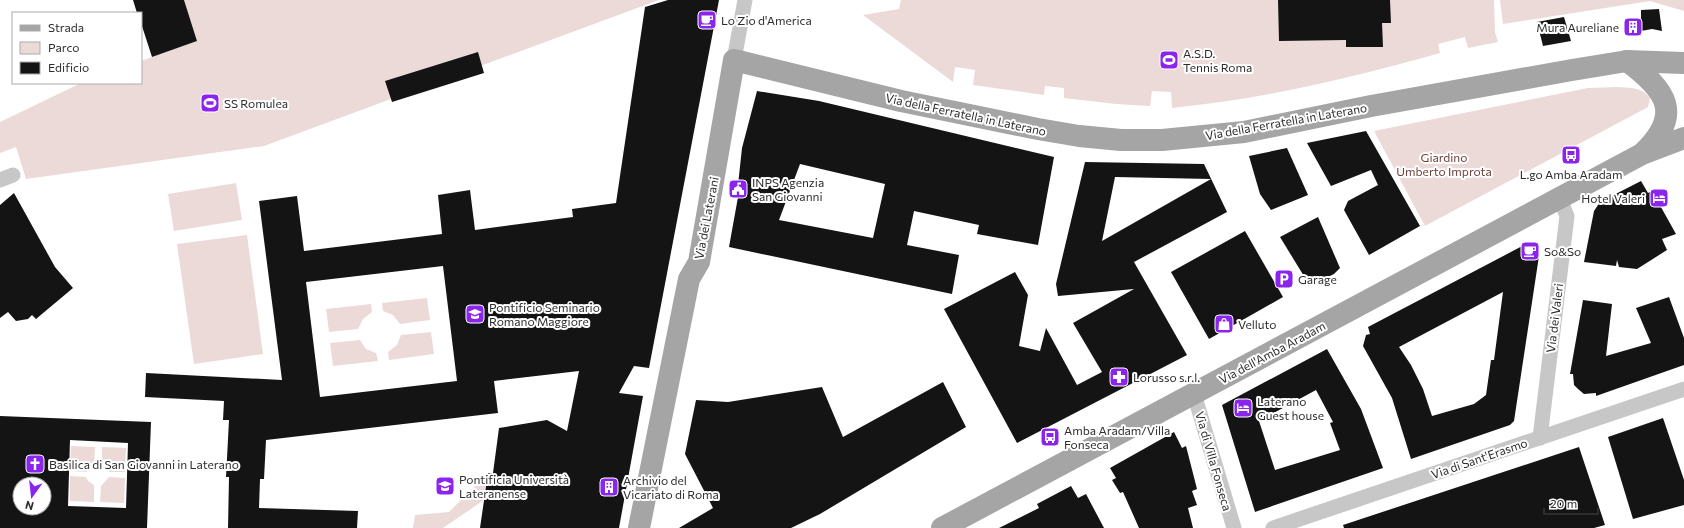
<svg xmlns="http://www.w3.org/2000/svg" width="1684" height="528" viewBox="0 0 1684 528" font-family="Commissioner,sans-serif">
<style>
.green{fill:#ecdad9}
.building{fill:#141414;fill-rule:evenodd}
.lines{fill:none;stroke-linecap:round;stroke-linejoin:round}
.minor{stroke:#c7c7c7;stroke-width:15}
.primary{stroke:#a5a5a5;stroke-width:22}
.labels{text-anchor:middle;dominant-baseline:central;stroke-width:4;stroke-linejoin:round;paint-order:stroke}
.poi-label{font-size:12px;fill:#2d2d2d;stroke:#fff;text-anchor:start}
.street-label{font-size:12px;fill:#2d2d2d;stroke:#fff}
.park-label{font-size:12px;fill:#6b3e38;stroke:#fff}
</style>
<rect width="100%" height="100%" fill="#fff"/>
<!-- green -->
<g class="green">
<polygon points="184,0 659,0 264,146 26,179 16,147 0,153 0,122 81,83 141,83 141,61 197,41"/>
<path d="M901,0H1494L1495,32L1498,42L1468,48L1465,37L1438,44L1440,53C1350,78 1265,99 1172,108L1171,92L1152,91L1150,106L1116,104L1064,98V88L1045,86L1044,95L973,85L975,70L955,67L953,82L863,15L899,9Z"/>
<polygon points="1500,0 1684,0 1684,11 1650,1 1503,24"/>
<path d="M1618,87C1630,88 1642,87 1650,98L1648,107L1425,226L1374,131L1588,88Z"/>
<polygon points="236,183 242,220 174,231 168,194"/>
<polygon points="247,235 263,354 194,364 177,244"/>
<polygon points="427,298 430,320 400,324 393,315 383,311 382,303"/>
<polygon points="371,304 372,312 363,319 358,329 329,332 326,309"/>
<polygon points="431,332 434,354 389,360 388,352 397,345 401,335"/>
<polygon points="360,340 366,349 376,353 378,361 333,366 330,343"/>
<polygon points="71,446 95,447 94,463 88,468 87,472 70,471"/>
<polygon points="102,447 126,448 125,472 109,472 108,468 102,463"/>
<polygon points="488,473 484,500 443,528 413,528 415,515 449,512"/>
<polygon points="70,476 86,477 88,481 94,485 94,502 70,501"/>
<polygon points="109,477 125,478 124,503 100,502 101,486"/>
</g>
<!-- building -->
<g class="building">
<polygon points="133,0 184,0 197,41 152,57 141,23 141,13 137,13"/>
<path d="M668,0H719L649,368L634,366L619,393L643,396L619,528H480L488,473H493L499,428L547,420L567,431L579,371L494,381L498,413L266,440L264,479H260L259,508L358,511L357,528H228L229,477H226L229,420H223L224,401L145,397L146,373L282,380L259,201L297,196L304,251L442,234L438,195L470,190L475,230L573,217L572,209L616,203L645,7ZM443,266L457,381L320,397L306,282Z"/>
<polygon points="1278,0 1390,0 1391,23 1382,23 1383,47 1346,47 1346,40 1279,41"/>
<polygon points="1659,9 1662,31 1652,29 1641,31 1641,10"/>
<polygon points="1564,17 1571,41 1543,46 1537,22"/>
<polygon points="478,52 484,73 392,102 385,81"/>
<path d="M757,91L819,101L1054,157L1038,245L977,234L979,225L914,211L907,245L959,255L952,294L729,247L740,186L738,185L742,148ZM800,164L885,184L873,238L779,220Z"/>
<polygon points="1366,131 1420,226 1369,255 1344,210 1348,201 1378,185 1371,170 1331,186 1307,143"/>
<polygon points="1287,148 1308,195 1271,210 1260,194 1249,156"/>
<path d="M1085,162L1204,164L1227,212L1134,262L1187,355L1017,443L944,309L1015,272L1028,295L1019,346L1040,351L1046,328L1077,385L1102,372L1073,323L1134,289L1058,296L1056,284ZM1115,177L1211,179L1102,241Z"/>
<polygon points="1641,181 1648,193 1652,191 1676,234 1662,239 1667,250 1637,269 1619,267 1617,260 1616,266 1584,262 1594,211 1600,202"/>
<polygon points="14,193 55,267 73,288 36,319 32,315 28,319 16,321 8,312 0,318 0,205"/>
<polygon points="1318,217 1340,268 1334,274 1310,286 1280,237"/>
<polygon points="1245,231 1283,297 1209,339 1171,272"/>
<path d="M1530,242L1539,244V256L1514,421L1510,425L1411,459L1392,398L1363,346L1366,335L1370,334L1368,327ZM1503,292L1494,360H1491L1486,395L1474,404L1432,416L1423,389L1411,365L1399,347Z"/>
<polygon points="1669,297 1684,338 1684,365 1596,396 1596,393 1584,394 1578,389 1574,385 1573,374 1570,374 1583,300 1612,304 1606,356 1651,343 1636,308"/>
<path d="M1327,349L1361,409L1383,468L1255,512L1222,405ZM1316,390L1333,422L1330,423L1340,450L1275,470L1259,421Z"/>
<polygon points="943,382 966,427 820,514 791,528 679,528 713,508 685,454 696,400 728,402 822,387 843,437"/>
<path d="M0,416L151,422L147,528H0ZM70,440L128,443L126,508L68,506ZM20,484H44V508H20Z"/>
<polygon points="1663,418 1684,480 1684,505 1633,519 1608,437"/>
<polygon points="1174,432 1182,448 1186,446 1197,489 1192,491 1197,505 1188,508 1193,528 1139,528 1123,492 1120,493 1112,480 1116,478 1110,468"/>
<polygon points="1579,447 1605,525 1594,528 1344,528 1343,525"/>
<polygon points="1071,486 1078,498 1086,494 1104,528 999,528 1039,508 1037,504"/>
</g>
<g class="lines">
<!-- minor -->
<g class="minor">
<polyline points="734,60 745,0"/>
<polyline points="0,180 13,175"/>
<polyline points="1194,394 1234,528"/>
<polyline points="1540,438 1567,216 1560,199"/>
<polyline points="1273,528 1684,389"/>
</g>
<!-- primary -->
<g class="primary">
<path d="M1627,61C1666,90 1684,114 1643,153"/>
<polyline points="639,528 689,279 699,262 734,60 901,101 1038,129 1079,136 1121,140 1162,140 1244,132 1371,106 1572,70 1627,61 1684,63"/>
<polyline points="942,528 1642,154 1684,138"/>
</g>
</g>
<!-- icons -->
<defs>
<symbol id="cafe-square" viewBox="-11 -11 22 22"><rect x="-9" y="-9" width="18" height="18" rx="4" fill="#8b25ee" stroke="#fff"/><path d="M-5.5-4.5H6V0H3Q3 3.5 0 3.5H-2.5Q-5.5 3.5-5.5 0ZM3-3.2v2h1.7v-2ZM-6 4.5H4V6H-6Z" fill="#fff"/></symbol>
<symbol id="building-square" viewBox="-11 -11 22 22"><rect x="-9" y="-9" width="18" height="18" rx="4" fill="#8b25ee" stroke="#fff"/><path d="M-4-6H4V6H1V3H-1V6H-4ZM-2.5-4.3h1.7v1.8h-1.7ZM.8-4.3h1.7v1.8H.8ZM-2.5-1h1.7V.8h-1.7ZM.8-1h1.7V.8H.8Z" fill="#fff"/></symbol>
<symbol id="stadium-square" viewBox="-11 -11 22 22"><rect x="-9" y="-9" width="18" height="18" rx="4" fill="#8b25ee" stroke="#fff"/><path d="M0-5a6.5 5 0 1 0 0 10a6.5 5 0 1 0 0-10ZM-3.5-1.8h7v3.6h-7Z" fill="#fff"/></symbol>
<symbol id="bus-square" viewBox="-11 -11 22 22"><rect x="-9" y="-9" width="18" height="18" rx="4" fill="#8b25ee" stroke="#fff"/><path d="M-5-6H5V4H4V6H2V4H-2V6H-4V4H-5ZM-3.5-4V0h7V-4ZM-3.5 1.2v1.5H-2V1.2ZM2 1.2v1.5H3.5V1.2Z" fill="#fff"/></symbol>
<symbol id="civic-square" viewBox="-11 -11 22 22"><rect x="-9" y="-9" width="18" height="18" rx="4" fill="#8b25ee" stroke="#fff"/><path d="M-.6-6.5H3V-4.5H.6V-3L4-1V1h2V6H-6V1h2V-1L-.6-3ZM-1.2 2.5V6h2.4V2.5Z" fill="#fff"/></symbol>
<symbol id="hotel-square" viewBox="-11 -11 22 22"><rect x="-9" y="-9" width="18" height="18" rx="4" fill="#8b25ee" stroke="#fff"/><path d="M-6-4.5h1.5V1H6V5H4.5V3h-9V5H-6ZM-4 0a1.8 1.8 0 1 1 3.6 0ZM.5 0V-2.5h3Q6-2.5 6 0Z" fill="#fff"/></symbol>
<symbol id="parking-square" viewBox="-11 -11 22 22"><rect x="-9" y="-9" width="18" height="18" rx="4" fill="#8b25ee" stroke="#fff"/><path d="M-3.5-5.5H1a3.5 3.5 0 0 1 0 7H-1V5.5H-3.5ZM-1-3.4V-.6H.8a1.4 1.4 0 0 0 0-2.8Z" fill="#fff"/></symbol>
<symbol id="university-square" viewBox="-11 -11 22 22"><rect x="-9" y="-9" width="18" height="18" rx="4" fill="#8b25ee" stroke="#fff"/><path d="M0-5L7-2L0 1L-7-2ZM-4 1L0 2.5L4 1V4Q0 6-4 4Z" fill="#fff"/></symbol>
<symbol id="shop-square" viewBox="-11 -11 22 22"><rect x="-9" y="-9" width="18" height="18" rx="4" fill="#8b25ee" stroke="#fff"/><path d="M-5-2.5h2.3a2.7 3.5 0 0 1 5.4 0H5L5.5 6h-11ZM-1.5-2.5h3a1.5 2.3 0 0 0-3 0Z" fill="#fff"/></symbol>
<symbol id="pharmacy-square" viewBox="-11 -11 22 22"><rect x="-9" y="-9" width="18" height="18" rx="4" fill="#8b25ee" stroke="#fff"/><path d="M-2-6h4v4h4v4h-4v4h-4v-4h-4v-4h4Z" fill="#fff"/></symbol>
<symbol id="church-square" viewBox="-11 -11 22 22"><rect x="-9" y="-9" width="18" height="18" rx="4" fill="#8b25ee" stroke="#fff"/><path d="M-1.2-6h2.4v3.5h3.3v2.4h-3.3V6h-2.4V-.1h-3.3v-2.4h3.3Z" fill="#fff"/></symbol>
</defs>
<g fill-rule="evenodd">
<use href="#cafe-square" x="696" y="9" width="22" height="22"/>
<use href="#building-square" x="1622" y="16" width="22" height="22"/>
<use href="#stadium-square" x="1158" y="49" width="22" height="22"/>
<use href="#stadium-square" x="199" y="92" width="22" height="22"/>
<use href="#bus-square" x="1560" y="144" width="22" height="22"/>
<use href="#civic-square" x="727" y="178" width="22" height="22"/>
<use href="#hotel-square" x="1648" y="187" width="22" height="22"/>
<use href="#cafe-square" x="1519" y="240" width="22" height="22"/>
<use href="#parking-square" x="1273" y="268" width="22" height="22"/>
<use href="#university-square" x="464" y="303" width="22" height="22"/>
<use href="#shop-square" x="1213" y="313" width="22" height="22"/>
<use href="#pharmacy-square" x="1108" y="366" width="22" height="22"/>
<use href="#hotel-square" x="1232" y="397" width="22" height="22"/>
<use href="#bus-square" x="1039" y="426" width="22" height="22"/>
<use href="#church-square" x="24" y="453" width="22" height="22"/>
<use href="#university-square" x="434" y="475" width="22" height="22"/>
<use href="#building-square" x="598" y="476" width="22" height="22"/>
</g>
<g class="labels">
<!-- poi labels -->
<g class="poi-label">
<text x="721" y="20">Lo Zio d'America</text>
<text x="1619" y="27" text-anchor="end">Mura Aureliane</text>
<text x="1183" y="53">A.S.D.<tspan x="1183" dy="14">Tennis Roma</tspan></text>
<text x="224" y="103">SS Romulea</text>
<text x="1571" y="174" text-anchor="middle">L.go Amba Aradam</text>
<text x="752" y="182">INPS Agenzia<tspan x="752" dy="14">San Giovanni</tspan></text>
<text x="1645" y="198" text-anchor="end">Hotel Valeri</text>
<text x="1544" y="251">So&amp;So</text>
<text x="1298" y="279">Garage</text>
<text x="489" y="307">Pontificio Seminario<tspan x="489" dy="14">Romano Maggiore</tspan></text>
<text x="1238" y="324">Velluto</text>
<text x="1133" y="377">Lorusso s.r.l.</text>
<text x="1257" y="401">Laterano<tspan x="1257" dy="14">Guest house</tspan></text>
<text x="1064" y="430">Amba Aradam/Villa<tspan x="1064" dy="14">Fonseca</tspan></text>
<text x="49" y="464">Basilica di San Giovanni in Laterano</text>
<text x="459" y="479">Pontificia Università<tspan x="459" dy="14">Lateranense</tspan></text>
<text x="623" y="480">Archivio del<tspan x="623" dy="14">Vicariato di Roma</tspan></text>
</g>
<!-- street labels -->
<g class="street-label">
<text transform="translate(966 114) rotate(12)">Via della Ferratella in Laterano</text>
<text transform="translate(1286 121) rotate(-10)">Via della Ferratella in Laterano</text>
<text transform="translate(706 218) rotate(-79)">Via dei Laterani</text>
<text transform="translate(1554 318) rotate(-83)">Via dei Valeri</text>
<text transform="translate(1272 352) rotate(-28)">Via dell'Amba Aradam</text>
<text transform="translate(1479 458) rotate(-19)">Via di Sant'Erasmo</text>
<text transform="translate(1214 461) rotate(74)">Via di Villa Fonseca</text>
</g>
<!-- park labels -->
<g class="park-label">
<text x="1444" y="157">Giardino<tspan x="1444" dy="14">Umberto Improta</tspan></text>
</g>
</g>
<!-- legend -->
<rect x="12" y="12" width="130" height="72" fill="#ffffff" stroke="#ababab"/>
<rect x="20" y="25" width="20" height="6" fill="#a5a5a5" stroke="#ababab"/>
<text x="48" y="32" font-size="12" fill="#2d2d2d">Strada</text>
<rect x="20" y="42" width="20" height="12" fill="#ecdad9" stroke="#ababab"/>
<text x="48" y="52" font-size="12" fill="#2d2d2d">Parco</text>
<rect x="20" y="62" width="20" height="12" fill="#141414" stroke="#ababab"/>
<text x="48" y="72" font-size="12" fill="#2d2d2d">Edificio</text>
<!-- north arrow -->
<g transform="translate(32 496) rotate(195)"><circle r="19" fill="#ffffff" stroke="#ababab"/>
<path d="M0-3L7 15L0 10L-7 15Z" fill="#8b25ee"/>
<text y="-6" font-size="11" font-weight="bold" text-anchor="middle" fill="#2d2d2d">N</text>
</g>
<!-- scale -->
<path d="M1544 508v6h54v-6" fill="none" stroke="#2d2d2d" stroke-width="2"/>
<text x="1550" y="508" font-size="12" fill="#2d2d2d" stroke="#ffffff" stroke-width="3" paint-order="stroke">20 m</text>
</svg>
